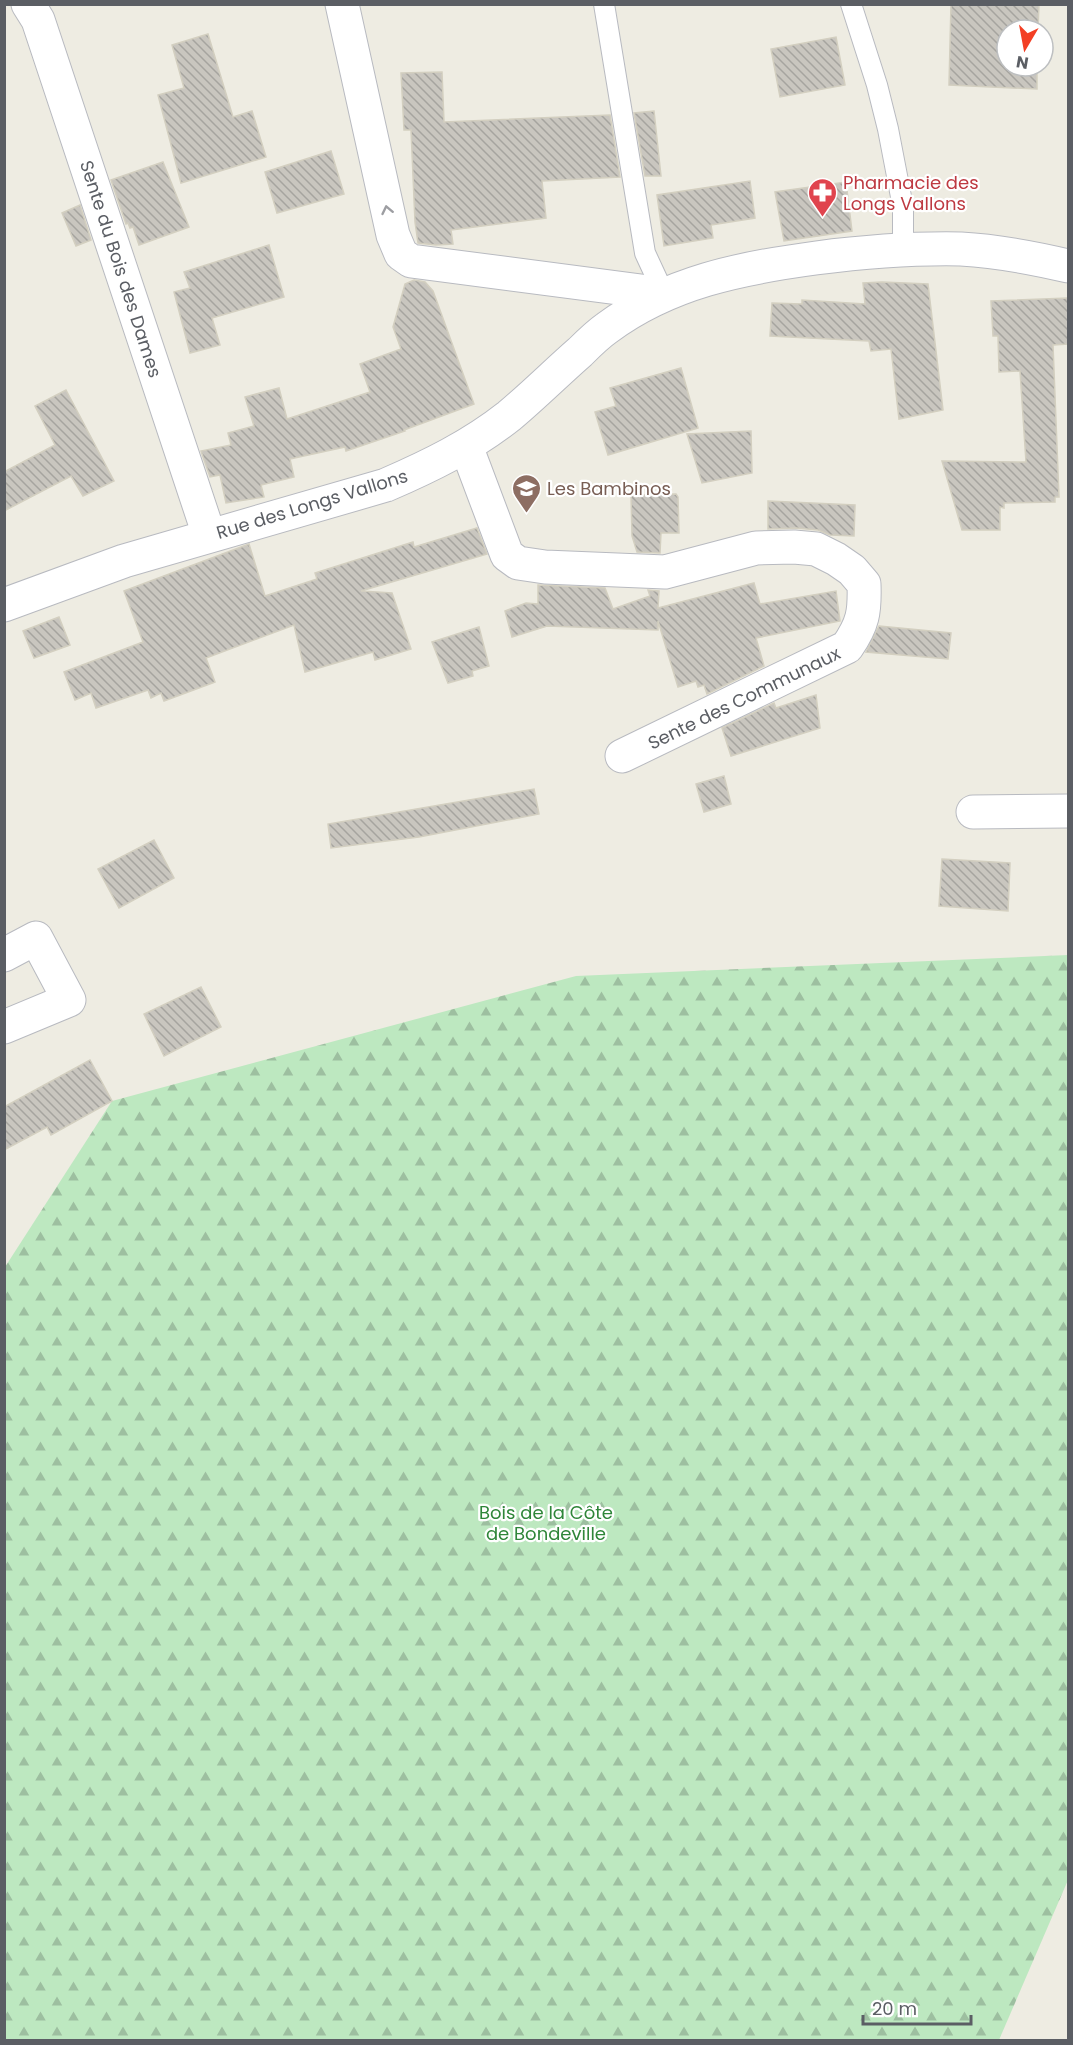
<svg xmlns="http://www.w3.org/2000/svg" width="1073" height="2045" viewBox="0 0 1073 2045" font-family="Poppins,sans-serif">
<style>
.forest{fill:url(#forest-firs)}
.building{fill:url(#building-back-hatch);stroke:#d3cfc0;stroke-width:1.5}
.lines{fill:none;stroke-linecap:round;stroke-linejoin:round}
.service-casing{stroke:#b8bac0;stroke-width:22}
.minor-casing{stroke:#b8bac0;stroke-width:35}
.tertiary-casing{stroke:#b8bac0;stroke-width:35}
.service{stroke:#fff;stroke-width:20}
.minor{stroke:#fff;stroke-width:33}
.tertiary{stroke:#fff;stroke-width:33}
.oneway{stroke:#9d9ea2}
.labels{text-anchor:middle;dominant-baseline:central;stroke-width:4.5;stroke-linejoin:round;paint-order:stroke}
.health-label{font-size:18px;fill:#be3a42;stroke:#fff;text-anchor:start}
.street-label{font-size:18px;fill:#5b5e64;stroke:#fff}
.education-label{font-size:18px;fill:#785e54;stroke:#fff;text-anchor:start}
.park-label{font-size:18px;fill:#2f8639;stroke:#fff}
</style>
<defs>
<pattern id="forest-firs" width="22" height="20" patternUnits="userSpaceOnUse" patternTransform="scale(1.5)"><rect width="22" height="20" fill="#bde8c0"/><path d="M5 1l3.5 6h-7zM16 11l3.5 6h-7z" fill="#9dbfa0"/></pattern>
<pattern id="building-back-hatch" width="6" height="6" patternUnits="userSpaceOnUse" patternTransform="scale(1.5)"><rect width="6" height="6" fill="#c9c6bf"/><path d="M-1 5l2 2M0 0l6 6M5-1l2 2" fill="none" stroke="#a6a49f"/></pattern>
</defs>
<rect width="100%" height="100%" fill="#eeece2"/>
<!-- forest -->
<polygon class="forest" points="1068,955 1068,1880 999,2040 5,2040 5,1267 112,1101 576,976"/>
<!-- building -->
<g class="building">
<polygon points="951,4 1039,4 1038,30 1007,30 1007,66 1037,66 1037,89 949,85"/>
<polygon points="208,34 233,117 252,111 266,157 181,183 158,95 184,88 172,45"/>
<polygon points="836,37 845,85 780,97 771,49"/>
<polygon points="442,72 444,122 610,115 620,177 542,181 546,218 451,230 453,244 436,245 418,243 415,222 411,130 404,130 401,73"/>
<polygon points="654,111 661,176 645,176 634,113"/>
<polygon points="331,151 344,194 277,213 265,172"/>
<polygon points="163,162 189,227 139,245 133,227 130,228 128,223 126,224 111,180"/>
<polygon points="750,181 755,218 711,225 713,238 664,246 657,195"/>
<polygon points="846,182 852,231 784,241 775,192"/>
<polygon points="80,205 91,240 76,246 62,213"/>
<polygon points="269,245 284,297 212,318 220,345 190,353 174,292 190,288 184,272"/>
<polygon points="414,280 425,282 433,291 474,404 404,430 405,431 346,451 345,447 290,459 294,477 261,485 264,497 226,503 220,475 210,477 201,451 231,445 228,433 254,426 245,397 279,388 287,419 370,392 360,364 401,349 393,327 405,284"/>
<polygon points="882,282 928,284 943,410 899,419 891,349 871,351 869,341 770,336 772,303 802,304 802,300 865,304 863,283"/>
<polygon points="1068,298 1068,344 1053,345 1059,497 1055,497 1055,502 1004,503 1004,508 1000,507 1000,530 962,530 942,461 1026,462 1020,371 999,372 998,336 993,336 991,301"/>
<polygon points="681,368 698,428 608,455 595,412 616,406 610,388"/>
<polygon points="66,390 114,481 83,496 71,476 4,511 4,472 55,445 35,406"/>
<polygon points="751,431 752,473 702,483 687,434"/>
<polygon points="676,494 678,497 679,533 661,533 660,553 637,552 632,536 631,495"/>
<polygon points="768,501 855,505 854,536 830,535 818,530 796,528 768,529"/>
<polygon points="477,528 487,554 361,591 392,593 411,649 375,660 373,652 305,672 294,625 206,658 215,682 164,701 161,693 151,698 148,690 96,708 91,693 75,700 64,672 143,642 124,591 249,544 265,596 317,579 315,573 413,542 414,547"/>
<polygon points="754,583 760,604 836,591 840,621 756,638 764,666 707,694 704,685 698,687 696,681 678,687 658,621 658,630 547,626 512,637 505,611 526,603 538,604 538,585 605,588 613,609 650,596 648,590 659,591 658,608"/>
<polygon points="59,617 70,645 34,658 23,631"/>
<polygon points="879,626 951,633 948,659 866,652"/>
<polygon points="479,627 489,666 472,671 473,676 448,683 432,642"/>
<polygon points="816,695 820,728 731,756 722,728 774,703 776,708"/>
<polygon points="724,776 731,804 704,812 696,784"/>
<polygon points="534,789 539,814 419,837 331,848 328,824"/>
<polygon points="154,840 174,878 119,908 98,869"/>
<polygon points="942,859 1010,863 1008,911 939,906"/>
<polygon points="201,987 221,1027 164,1056 144,1014"/>
<polygon points="90,1060 112,1101 51,1135 47,1127 4,1150 4,1107"/>
</g>
<g class="lines">
<defs>
<g id="service">
<polyline points="604,4 645,253 664,294"/>
<polyline points="851,4 877,85 888,129 903,207 903,250"/>
</g>
<g id="minor">
<polyline points="28,4 38,20 209,535"/>
<polyline points="342,4 393,235 401,254 411,261 664,294"/>
<path d="M466,446L507,555L518,563L545,567L665,572L756,548L794,547L816,549L836,559L852,570L864,584C865,612 863,624 847,647L622,756"/>
<polyline points="973,812 1068,811"/>
<polyline points="4,955 36,938 69,1000 4,1027"/>
</g>
<path id="tertiary" d="M4,605L124,561L386,485C430,466 471,446 509,416C533,396 556,373 580,352C588,344 597,335 607,328C669,282 741,268 816,258C863,252 913,248 961,249C997,251 1034,258 1068,266"/>
</defs>
<!-- service casing -->
<use href="#service" class="service-casing"/>
<!-- minor casing -->
<use href="#minor" class="minor-casing"/>
<!-- tertiary casing -->
<use href="#tertiary" class="tertiary-casing"/>
<!-- service -->
<use href="#service" class="service"/>
<!-- minor -->
<use href="#minor" class="minor"/>
<!-- tertiary -->
<use href="#tertiary" class="tertiary"/>
</g>
<!-- one-way arrows -->
<defs><path id="oneway-chevron" d="M-2-3.5L2.5 0L-2 3.5" fill="none" stroke-width="1.6" stroke-linecap="round" stroke-linejoin="round" transform="scale(1.5)"/></defs>
<use class="oneway" href="#oneway-chevron" transform="translate(387 210) rotate(-102)"/>
<!-- icons -->
<defs>
<symbol id="pharmacy-pin" viewBox="-11 -11 22 30"><path d="M0 17L-7.5 6A9.5 9.5 0 1 1 7.5 6Z" fill="#e0444e" stroke="#fff"/><path d="M-2-6h4v4h4v4h-4v4h-4v-4h-4v-4h4Z" fill="#fff"/></symbol>
<symbol id="school-pin" viewBox="-11 -11 22 30"><path d="M0 17L-7.5 6A9.5 9.5 0 1 1 7.5 6Z" fill="#8d6e63" stroke="#fff"/><path d="M0-5L7-2L0 1L-7-2ZM-4 1L0 2.5L4 1V4Q0 6-4 4Z" fill="#fff"/></symbol>
</defs>
<g fill-rule="evenodd">
<use href="#pharmacy-pin" x="806" y="176" width="33" height="45"/>
<use href="#school-pin" x="510" y="472" width="33" height="45"/>
</g>
<g class="labels">
<!-- health labels -->
<g class="health-label">
<text x="843" y="182">Pharmacie des<tspan x="843" dy="21">Longs Vallons</tspan></text>
</g>
<!-- street labels -->
<g class="street-label">
<text transform="translate(121 269) rotate(72)">Sente du Bois des Dames</text>
<text transform="translate(312 504) rotate(-17)">Rue des Longs Vallons</text>
<text transform="translate(744 698) rotate(-26)">Sente des Communaux</text>
</g>
<!-- education labels -->
<g class="education-label">
<text x="547" y="488">Les Bambinos</text>
</g>
<!-- park labels -->
<g class="park-label">
<text x="546" y="1512">Bois de la Côte<tspan x="546" dy="21">de Bondeville</tspan></text>
</g>
</g>
<!-- border -->
<rect width="1073" height="2045" fill="none" stroke="#5b5e64" stroke-width="12"/>
<!-- north arrow -->
<g transform="translate(1025 48) rotate(190)"><circle r="28" fill="#ffffff" stroke="#bdbfc1" stroke-width="1.5"/>
<path d="M0-4.5L10 22L0 15L-10 22Z" fill="#f33f24"/>
<text y="-9" font-size="16" font-weight="bold" text-anchor="middle" fill="#5b5e64">N</text>
</g>
<!-- scale -->
<path d="M863 2015v9h108v-9" fill="none" stroke="#5b5e64" stroke-width="3"/>
<text x="872" y="2015" font-size="18" fill="#5b5e64" stroke="#ffffff" stroke-width="4.5" paint-order="stroke">20 m</text>
</svg>
